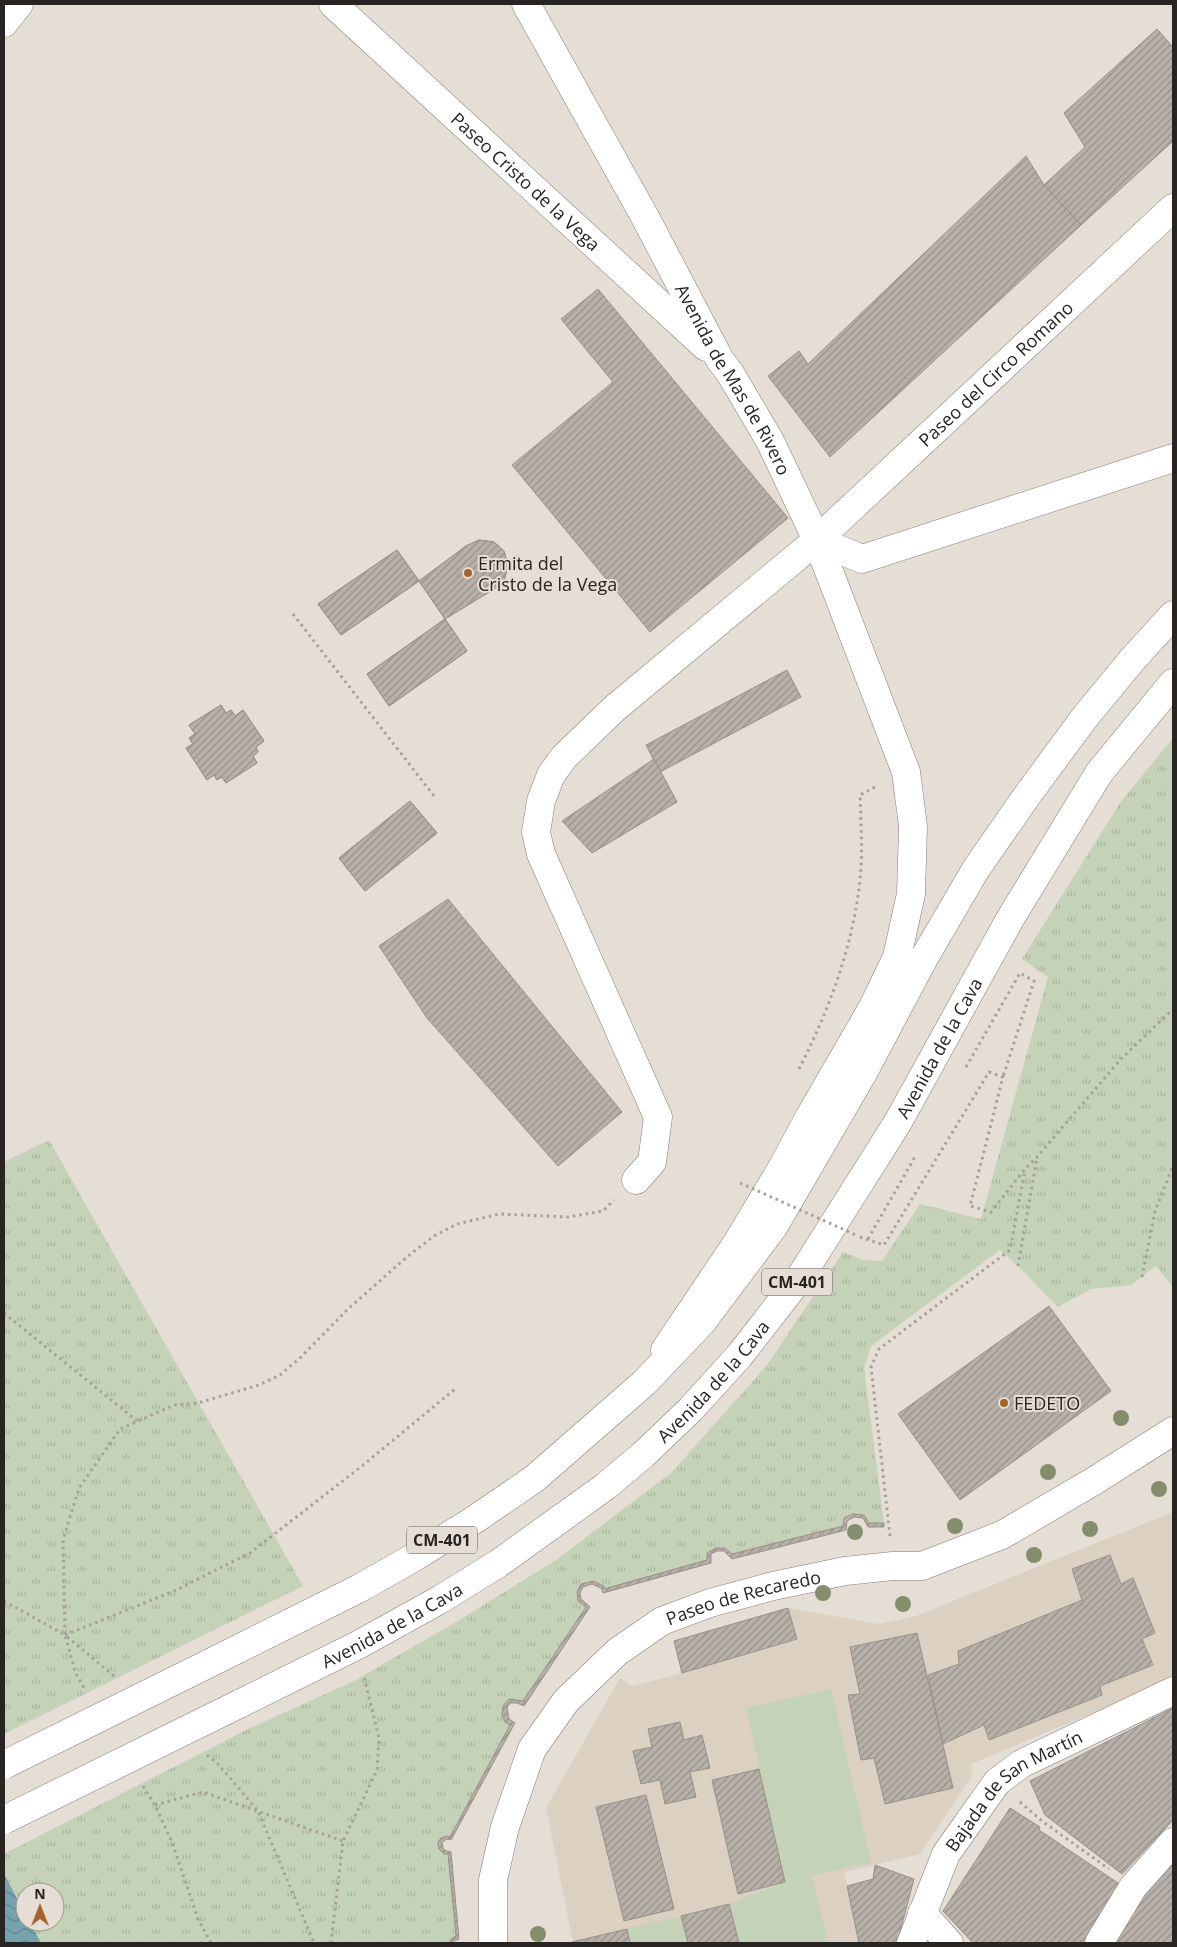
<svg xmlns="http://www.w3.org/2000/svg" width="1177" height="1947" viewBox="0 0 1177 1947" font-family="'Open Sans',sans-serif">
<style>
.built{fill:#dcd0c2}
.grass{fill:url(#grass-tufts)}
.pitch{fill:#c4d2b8}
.water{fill:url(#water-waves)}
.building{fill:url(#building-hatch);stroke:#989189}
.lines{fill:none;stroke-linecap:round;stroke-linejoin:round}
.minor-casing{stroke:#857f78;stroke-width:29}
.major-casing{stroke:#857f78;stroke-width:29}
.path{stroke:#a6a099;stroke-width:3;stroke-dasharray:2.5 4;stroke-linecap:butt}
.minor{stroke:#fff;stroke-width:28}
.major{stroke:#fff;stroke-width:28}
.major-bridge-casing{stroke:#857f78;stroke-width:29;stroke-linecap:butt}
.path-bridge{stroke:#a6a099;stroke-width:3;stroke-dasharray:2.5 4;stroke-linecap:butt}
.major-bridge{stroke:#fff;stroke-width:28}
.tree{fill:#848d6c}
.poi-dot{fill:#a5652e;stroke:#e5ded5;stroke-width:2}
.labels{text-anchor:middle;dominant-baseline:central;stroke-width:4;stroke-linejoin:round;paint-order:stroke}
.shield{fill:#e5ded5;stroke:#605c57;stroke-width:1}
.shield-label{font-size:16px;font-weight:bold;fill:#272421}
.street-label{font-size:18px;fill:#272421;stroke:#e5ded5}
.poi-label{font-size:18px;fill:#272421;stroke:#e5ded5;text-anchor:start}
</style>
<defs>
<pattern id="grass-tufts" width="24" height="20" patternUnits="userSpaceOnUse" patternTransform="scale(1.25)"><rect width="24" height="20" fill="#c4d2b8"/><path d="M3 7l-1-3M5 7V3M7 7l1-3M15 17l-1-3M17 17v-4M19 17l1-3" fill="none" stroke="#a8b49e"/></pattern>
<pattern id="water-waves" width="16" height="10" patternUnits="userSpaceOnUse" patternTransform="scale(1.25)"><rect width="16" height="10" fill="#75a3ae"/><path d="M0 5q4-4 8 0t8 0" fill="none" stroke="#60858d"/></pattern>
<pattern id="building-hatch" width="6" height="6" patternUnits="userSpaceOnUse" patternTransform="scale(1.25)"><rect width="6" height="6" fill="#b8b1a9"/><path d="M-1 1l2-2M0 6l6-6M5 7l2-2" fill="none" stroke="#969089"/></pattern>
</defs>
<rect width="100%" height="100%" fill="#e5ded5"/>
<!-- built -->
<polygon class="built" points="1173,1512 1173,1679 971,1764 972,1776 920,1854 844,1872 859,1943 573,1943 546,1808 620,1678 633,1686 682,1673 674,1641 788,1608 879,1624 916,1616"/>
<!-- grass -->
<g class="grass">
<path d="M1173,738V1287L1156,1266L1131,1285L1091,1289L1058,1307L1018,1266L1000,1250L871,1346L864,1368L884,1523H869L864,1515L853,1514L844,1518L843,1526L732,1554L725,1548H716L707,1553V1560L604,1589L603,1585L593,1581L581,1584L577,1592L578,1601L586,1607L523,1701L509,1699C501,1709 499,1717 510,1725L450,1837C444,1835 441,1838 438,1842L439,1849L448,1854L456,1936L451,1939L449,1943H41L30,1922H55V1892H25V1913L4,1874V1854L250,1728L354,1681L456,1622L556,1560L672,1472L767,1365L843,1252L863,1260L882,1261L920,1204L981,1219L1048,977L1022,959L1120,803Z"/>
<polygon points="49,1140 303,1586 4,1734 4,1162"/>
</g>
<!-- pitch -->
<g class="pitch">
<polygon points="831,1689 871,1862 812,1876 828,1943 739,1943 729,1904 785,1882 746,1708"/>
<polygon points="681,1916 688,1943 630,1943 627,1929"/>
</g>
<!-- water -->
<polygon class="water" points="4,1874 25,1913 25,1922 30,1922 41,1943 4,1943"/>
<!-- building -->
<g class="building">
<polygon points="1157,29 1173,47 1173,141 1081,225 1044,185 1085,147 1064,113"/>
<polygon points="1026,156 1044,185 1081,225 830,457 768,376 799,351 808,364"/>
<polygon points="598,289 788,518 650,632 512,465 613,382 561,319"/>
<polygon points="479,540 494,542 504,551 508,565 504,581 494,589 445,619 419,581 466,546"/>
<polygon points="479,540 494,542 504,551 508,565 504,581 494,589 445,619 419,581 466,546"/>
<polygon points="397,550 419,581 341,635 318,604"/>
<polygon points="397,550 419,581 341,635 318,604"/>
<polygon points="445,619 467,651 389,706 367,674"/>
<polygon points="445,619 467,651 389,706 367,674"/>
<polygon points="787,670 801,697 660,772 646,745"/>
<polygon points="221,705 226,713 231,710 235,716 243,710 264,741 256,747 258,752 253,756 257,763 226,783 222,777 217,780 214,775 207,780 186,748 193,744 189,738 195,734 189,725"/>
<polygon points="221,705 226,713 231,710 235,716 243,710 264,741 256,747 258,752 253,756 257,763 226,783 222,777 217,780 214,775 207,780 186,748 193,744 189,738 195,734 189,725"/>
<polygon points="654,759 677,802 592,853 562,821"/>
<polygon points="410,801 437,833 365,891 339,858"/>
<polygon points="410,801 437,833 365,891 339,858"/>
<polygon points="448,899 622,1112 558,1166 427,1018 379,946"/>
<polygon points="1049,1306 1111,1391 960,1500 898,1414"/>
<polygon points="853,1514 864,1515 869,1523 884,1523 884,1527 868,1527 863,1518 854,1517 847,1521 846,1530 732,1559 724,1551 717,1551 711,1554 711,1563 603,1593 601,1588 592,1584 583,1587 580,1593 581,1599 590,1607 524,1706 517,1703 510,1703 507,1707 509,1719 515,1723 451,1840 447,1839 442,1842 443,1848 446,1851 451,1852 459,1939 449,1943 451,1939 456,1936 448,1854 444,1854 439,1849 438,1842 441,1838 447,1836 450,1837 510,1725 505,1722 502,1714 503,1706 509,1699 523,1701 586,1607 578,1601 577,1592 581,1584 593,1581 604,1586 604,1589 707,1560 707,1553 716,1548 725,1548 732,1554 843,1526 844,1518"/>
<polygon points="1110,1555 1121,1584 1133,1578 1155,1633 1142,1639 1153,1665 1100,1686 1102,1695 989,1740 984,1725 943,1744 928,1675 959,1664 958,1651 1082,1600 1072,1569"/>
<polygon points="788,1608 797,1639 682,1673 674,1641"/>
<polygon points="917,1633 953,1788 885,1804 874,1758 861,1760 848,1695 860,1694 850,1647"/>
<polygon points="1173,1708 1173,1820 1122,1874 1045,1815 1030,1781"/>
<polygon points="680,1722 684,1740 702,1735 710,1768 690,1772 696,1797 665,1804 660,1780 641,1784 633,1751 652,1747 648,1729"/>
<polygon points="759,1769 785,1882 738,1894 712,1780"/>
<polygon points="646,1795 674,1909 624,1921 596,1807"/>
<polygon points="1010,1808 1040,1827 1039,1830 1127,1889 1092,1943 973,1943 943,1911"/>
<polygon points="1173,1861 1173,1943 1104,1943"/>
<polygon points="875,1865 914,1879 897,1943 859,1943 847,1886 873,1879"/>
<polygon points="729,1904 739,1943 688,1943 681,1916"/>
<polygon points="627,1929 630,1943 573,1943 572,1942"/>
</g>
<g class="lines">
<defs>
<g id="minor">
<path id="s1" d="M333,4L706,347"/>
<path id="s2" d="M526,4L645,217L720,360L730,373L770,441L817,540L906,772L913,826L911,894L897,957L873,1007L810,1116L782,1168L737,1243L665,1350"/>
<polyline points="4,23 19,4"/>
<polyline points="817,540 862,559 1173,458"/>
<path id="s3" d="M636,1180L652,1162L658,1117L541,854L536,832L541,801L551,775L564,757L615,708L817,540L1173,208"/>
<polyline points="922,1913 949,1943"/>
<path id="s4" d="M493,1943V1880L505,1827L532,1749L566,1701L617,1652L662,1621L710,1603L773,1586L845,1571L893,1566H922L1002,1535L1094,1481L1173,1431"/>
<path id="s5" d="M911,1943L946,1854L997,1782L1021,1764L1173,1691"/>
<polyline points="1099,1943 1133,1887 1173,1842"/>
</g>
<g id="major">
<polyline points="216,1660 360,1588 418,1555 474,1520 534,1479 644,1383 702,1322 774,1226 863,1073 924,958 976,869 1026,797 1085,717 1132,660 1173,615"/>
<path id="s6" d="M239,1704L358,1645L441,1599L499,1563L606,1486L644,1454L691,1409L740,1355L799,1279L898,1122L1010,919L1099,773L1173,683"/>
</g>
</defs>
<!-- minor casing -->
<use href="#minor" class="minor-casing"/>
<!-- major casing -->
<use href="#major" class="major-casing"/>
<!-- path -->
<g class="path">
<polyline points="293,614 434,796"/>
<polyline points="966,1067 1020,973 1034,981 1003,1077"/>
<path d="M799,1069C829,1010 853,946 860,880C863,852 861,823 860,795L877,786"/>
<polyline points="860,1237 884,1245 989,1072 1003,1077 970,1206 991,1212 1025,1169 1037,1157 1121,1059 1173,1009"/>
<polyline points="868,1239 916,1155"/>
<polyline points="1018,1266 1037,1158"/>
<polyline points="1142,1277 1155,1211 1173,1166"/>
<polyline points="4,1313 137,1421"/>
<polyline points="890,1536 871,1367 879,1349 1010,1250 1025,1170"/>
<polyline points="4,1601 65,1635 76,1674 86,1691"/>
<polyline points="65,1635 174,1591 250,1553 362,1466 455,1389"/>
<polyline points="114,1676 65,1635 63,1540 79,1488 120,1429 174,1405 198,1403 259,1385 280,1375 301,1357 348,1309 408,1256 434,1236 457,1224 499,1214 568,1217 603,1211 614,1200"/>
<polyline points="207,1755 218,1764 258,1811 314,1943"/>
<polyline points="143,1786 155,1805 172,1842 198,1919 211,1943"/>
<polyline points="1020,1802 1042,1821 1109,1869"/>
<polyline points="155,1805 203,1792 343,1841"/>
<polyline points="331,1943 343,1841 377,1770 379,1738 364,1677"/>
</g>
<!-- minor -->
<use href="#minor" class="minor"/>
<!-- major -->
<use href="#major" class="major"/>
<defs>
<g id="major-bridge">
<polyline points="4,1765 216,1660"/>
<polyline points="4,1820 239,1704"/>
</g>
</defs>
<!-- major-bridge casing -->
<use href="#major-bridge" class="major-bridge-casing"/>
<!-- path-bridge -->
<polyline class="path-bridge" points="740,1183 856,1235"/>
<!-- major-bridge -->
<use href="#major-bridge" class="major-bridge"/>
</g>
<!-- trees -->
<g class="tree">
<circle cx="1121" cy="1418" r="8"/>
<circle cx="1048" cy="1472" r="8"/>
<circle cx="1159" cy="1489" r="8"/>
<circle cx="955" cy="1526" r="8"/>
<circle cx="1090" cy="1529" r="8"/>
<circle cx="855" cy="1532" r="8"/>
<circle cx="1034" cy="1555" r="8"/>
<circle cx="823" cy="1593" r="8"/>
<circle cx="903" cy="1604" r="8"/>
<circle cx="538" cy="1934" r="8"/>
</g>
<!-- markers -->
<g class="poi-dot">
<circle cx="468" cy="573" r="5"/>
<circle cx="1004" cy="1403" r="5"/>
</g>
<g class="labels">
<!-- shield labels -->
<g class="shield">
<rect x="762" y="1268.5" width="70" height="27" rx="4"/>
<rect x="407" y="1526.5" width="70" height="27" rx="4"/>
</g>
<g class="shield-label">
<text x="797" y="1282">CM-401</text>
<text x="442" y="1540">CM-401</text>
</g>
<!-- street labels -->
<g class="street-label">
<text stroke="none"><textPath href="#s1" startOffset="262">Paseo Cristo de la Vega</textPath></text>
<text stroke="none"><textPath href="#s3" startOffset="1039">Paseo del Circo Romano</textPath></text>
<text stroke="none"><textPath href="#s2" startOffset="429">Avenida de Mas de Rivero</textPath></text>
<text stroke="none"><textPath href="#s6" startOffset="982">Avenida de la Cava</textPath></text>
<text stroke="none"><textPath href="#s6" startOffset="578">Avenida de la Cava</textPath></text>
<text stroke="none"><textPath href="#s4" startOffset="469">Paseo de Recaredo</textPath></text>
<text stroke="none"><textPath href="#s6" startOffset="172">Avenida de la Cava</textPath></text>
<text stroke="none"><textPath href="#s5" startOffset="191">Bajada de San Martín</textPath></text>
</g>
<!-- poi labels -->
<g class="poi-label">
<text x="478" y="563">Ermita del<tspan x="478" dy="21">Cristo de la Vega</tspan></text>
<text x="1014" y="1403">FEDETO</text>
</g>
</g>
<!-- border -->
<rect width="1177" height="1947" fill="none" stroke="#272421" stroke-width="10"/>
<!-- north arrow -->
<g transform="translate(40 1907)"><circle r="24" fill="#e5ded5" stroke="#99948d"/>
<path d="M0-4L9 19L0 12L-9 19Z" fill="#a5652e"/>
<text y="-8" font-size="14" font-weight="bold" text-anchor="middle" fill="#272421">N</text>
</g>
</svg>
